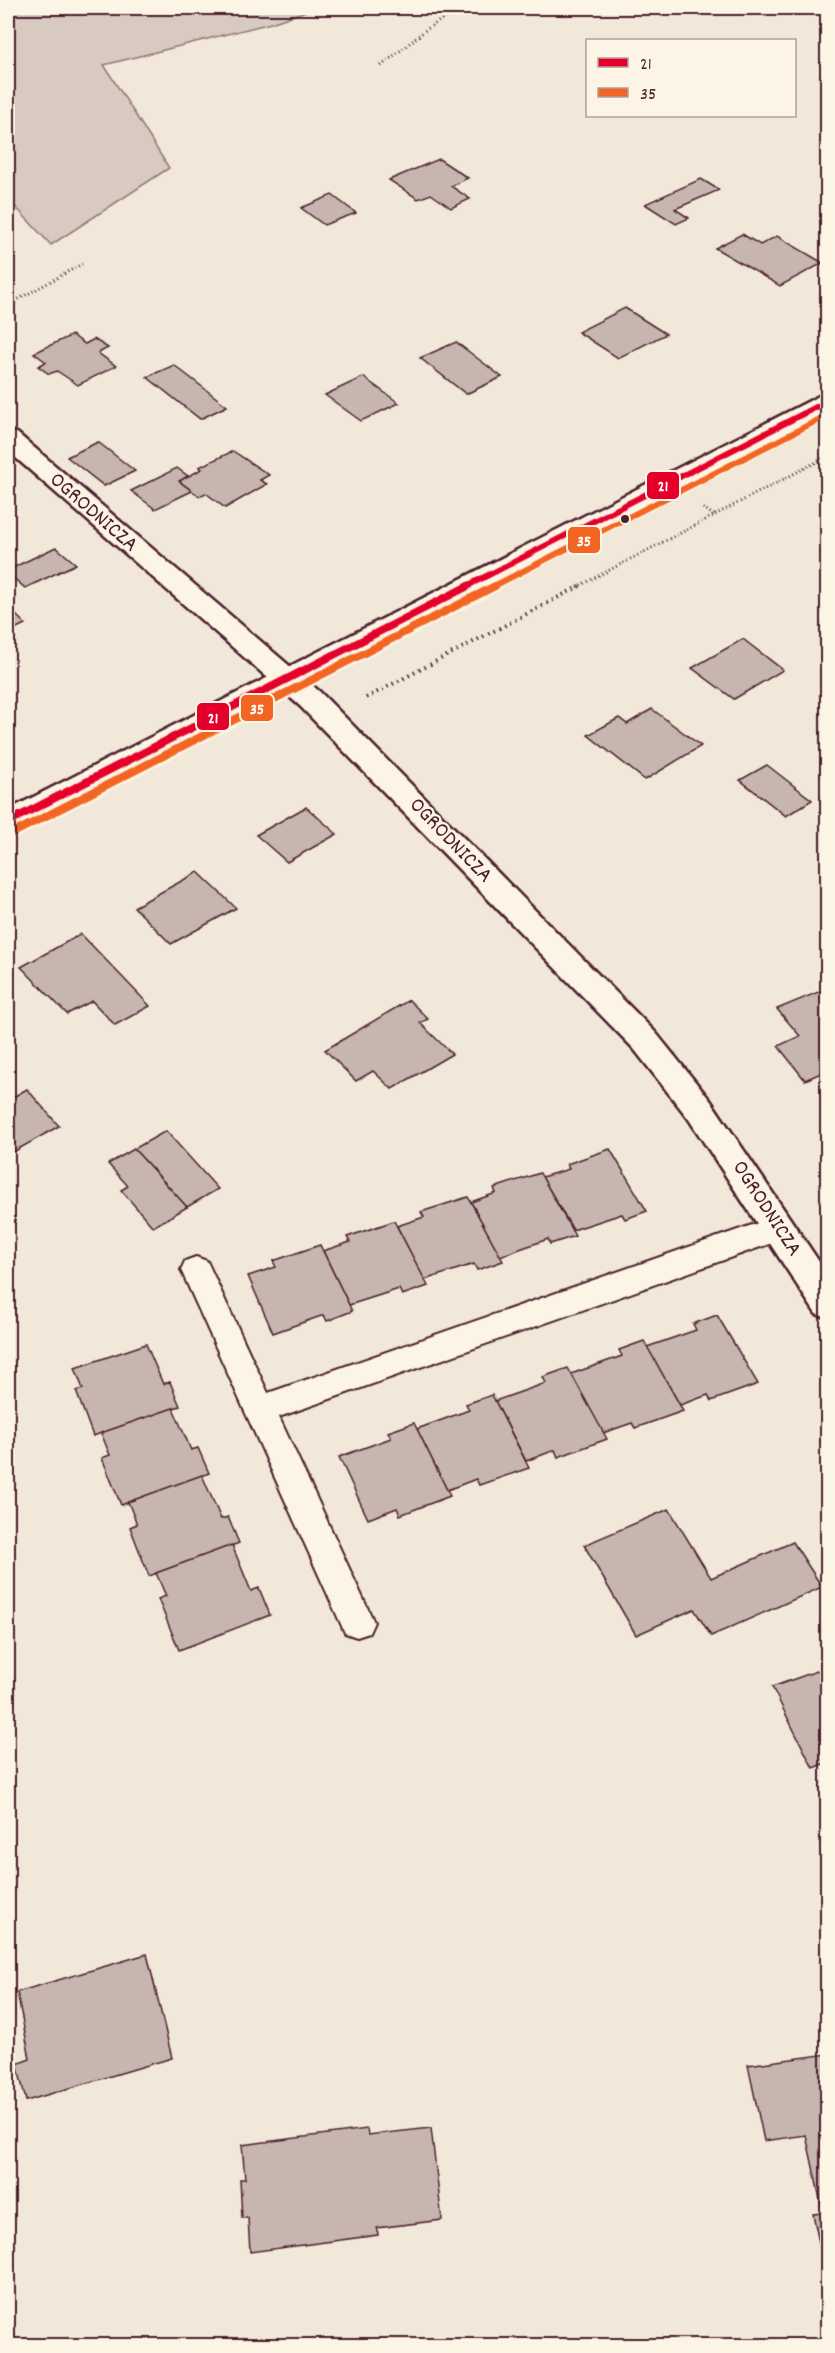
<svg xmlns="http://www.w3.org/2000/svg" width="835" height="2353" viewBox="0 0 835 2353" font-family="Dekko,sans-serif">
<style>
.green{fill:#d8cac0;stroke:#917476;stroke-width:1.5}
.building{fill:#c7b6af;stroke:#4a1f2b;stroke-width:1.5}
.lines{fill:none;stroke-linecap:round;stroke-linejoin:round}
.service-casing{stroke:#4a1f2b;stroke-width:4}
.minor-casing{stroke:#4a1f2b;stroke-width:5}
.secondary-casing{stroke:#4a1f2b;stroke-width:5}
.path-far1{stroke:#4a1f2b;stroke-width:3;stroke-dasharray:1 3;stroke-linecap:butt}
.path{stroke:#4a1f2b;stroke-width:4;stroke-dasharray:1.5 4.5;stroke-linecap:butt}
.service{fill:#fcf5e5;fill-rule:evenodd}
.minor{fill:#fcf5e5;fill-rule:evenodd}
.secondary{fill:#fcf5e5;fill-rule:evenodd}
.bus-1-far1-casing{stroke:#fcf5e5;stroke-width:9}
.bus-1-casing{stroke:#fcf5e5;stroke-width:13}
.bus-2-far1-casing{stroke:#fcf5e5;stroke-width:9}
.bus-2-casing{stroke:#fcf5e5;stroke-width:13}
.bus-1-far1{stroke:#e4002b;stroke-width:6}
.bus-1{stroke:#e4002b;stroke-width:8}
.bus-2-far1{stroke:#f26522;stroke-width:6}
.bus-2{stroke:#f26522;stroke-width:8}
.bus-dot{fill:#4a1f2b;stroke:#fcf5e5;stroke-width:2}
.labels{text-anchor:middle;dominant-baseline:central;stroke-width:4.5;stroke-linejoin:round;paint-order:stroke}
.street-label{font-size:22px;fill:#4a1f2b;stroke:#fcf5e5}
.line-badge{stroke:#fcf5e5;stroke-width:2}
.badge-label{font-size:16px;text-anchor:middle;font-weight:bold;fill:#fff}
</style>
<rect width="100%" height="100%" fill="#f1e8da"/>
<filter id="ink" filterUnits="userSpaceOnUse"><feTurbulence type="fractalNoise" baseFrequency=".0167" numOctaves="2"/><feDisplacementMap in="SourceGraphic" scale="12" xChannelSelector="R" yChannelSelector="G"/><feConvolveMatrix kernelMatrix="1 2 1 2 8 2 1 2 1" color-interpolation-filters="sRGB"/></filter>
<g filter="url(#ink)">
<!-- green -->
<polygon class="green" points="8,8 315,8 271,23 104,65 169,168 51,245 13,204 8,205"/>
<!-- building -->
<g class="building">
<polygon points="439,159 468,178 451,186 470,199 451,208 431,194 418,199 389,180"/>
<polygon points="701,179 719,190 675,209 689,218 676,224 645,204"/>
<polygon points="332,195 356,213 324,225 301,208"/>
<polygon points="742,234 760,245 777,236 823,263 780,286 715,248"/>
<polygon points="625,308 666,334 618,358 578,332"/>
<polygon points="72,335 85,344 94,339 108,348 98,353 116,366 78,385 57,371 49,374 38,366 46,362 34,353"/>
<polygon points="456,342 502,377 466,394 420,358"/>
<polygon points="174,365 227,406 200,419 147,377"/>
<polygon points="363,377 399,403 361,421 325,395"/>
<polygon points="98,442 135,471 104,486 67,457"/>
<polygon points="233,451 269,475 260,480 267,484 225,508 206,493 199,496 179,481 202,469 199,467"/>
<polygon points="177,468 188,476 179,481 192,491 155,509 131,491"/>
<polygon points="56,547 76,564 25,588 8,573 8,570"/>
<polygon points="8,607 25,624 8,632"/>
<polygon points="743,639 783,670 734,699 692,668"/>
<polygon points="652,709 701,746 645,780 588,735 619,718 627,724"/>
<polygon points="767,765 812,800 786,816 740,780"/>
<polygon points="306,807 337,834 287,862 256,835"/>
<polygon points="198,872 236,908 171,944 134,907"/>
<polygon points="81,934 150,1006 115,1025 92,1001 67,1014 21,967"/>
<polygon points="828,988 828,1070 805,1080 778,1046 800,1036 777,1009"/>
<polygon points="409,1000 428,1019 420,1023 452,1054 392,1089 373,1071 356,1081 325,1050"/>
<polygon points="27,1089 59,1126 8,1155 8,1100"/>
<polygon points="166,1131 218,1189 187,1207 134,1149"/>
<polygon points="134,1149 187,1207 153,1227 121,1190 128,1186 108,1164"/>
<polygon points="610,1149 647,1211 625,1219 622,1214 573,1230 542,1177 569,1169 567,1164"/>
<polygon points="540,1173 575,1236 550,1244 548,1239 500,1256 471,1202 496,1193 494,1188"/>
<polygon points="468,1197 503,1261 477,1270 474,1264 424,1280 397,1226 424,1217 421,1212"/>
<polygon points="394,1221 428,1286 402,1295 399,1289 349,1305 323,1251 350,1242 347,1237"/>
<polygon points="320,1245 352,1311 327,1321 324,1315 273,1333 248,1276 276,1267 273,1261"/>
<polygon points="717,1315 758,1384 711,1401 708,1395 680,1405 647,1347 696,1330 693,1324"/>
<polygon points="644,1341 683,1411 635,1428 632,1423 603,1433 571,1374 622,1356 619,1350"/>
<polygon points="146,1344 163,1384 170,1382 180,1406 93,1436 76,1391 83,1389 75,1368"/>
<polygon points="568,1368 607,1439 558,1457 555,1450 526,1461 495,1401 546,1383 543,1377"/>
<polygon points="492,1395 529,1468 479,1485 476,1479 447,1490 417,1429 469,1410 466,1404"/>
<polygon points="173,1408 191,1450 198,1448 209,1473 121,1505 102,1458 110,1455 101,1433"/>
<polygon points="414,1423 450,1496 400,1515 397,1508 368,1519 339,1457 391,1438 388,1432"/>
<polygon points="202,1475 221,1519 228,1517 239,1543 149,1576 130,1527 137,1524 128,1502"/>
<polygon points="669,1509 711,1578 793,1542 822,1587 711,1636 694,1609 636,1635 584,1545"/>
<polygon points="232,1545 251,1591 259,1588 270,1615 179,1650 158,1599 166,1596 156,1573"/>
<polygon points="828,1667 828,1762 813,1768 772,1687"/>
<polygon points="147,1954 172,2058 26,2101 17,2064 30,2059 17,1992"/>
<polygon points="828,2054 828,2261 823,2262 813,2214 823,2213 806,2135 764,2141 748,2065"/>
<polygon points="431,2128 442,2220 377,2228 378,2235 250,2252 248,2218 242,2218 240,2179 245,2179 242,2145 367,2129 368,2135"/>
</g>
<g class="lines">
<defs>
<polygon id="service" points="778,1216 789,1219 793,1228 789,1237 279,1417 374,1622 369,1633 357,1637 345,1633 181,1270 185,1261 196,1257 207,1261 268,1393"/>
<polygon id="minor" points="8,430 17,433 320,692 656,1033 710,1100 828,1275 828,1318 816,1314 688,1118 634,1049 300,706 8,451"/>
<polygon id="secondary" points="828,394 828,411 18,829 8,832 8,810 819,396"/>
</defs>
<!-- service casing -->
<use href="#service" class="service-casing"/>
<!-- minor casing -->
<use href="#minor" class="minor-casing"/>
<!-- secondary casing -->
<use href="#secondary" class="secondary-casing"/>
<!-- path-far1 -->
<g class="path-far1">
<polyline points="381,66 427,29 460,8"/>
<polyline points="8,305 82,264"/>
<polyline points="703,508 715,516"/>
<polyline points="577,587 828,456"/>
</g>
<!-- path -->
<polyline class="path" points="366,698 580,586"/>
<!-- service -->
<use href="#service" class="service"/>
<!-- minor -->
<use href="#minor" class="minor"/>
<!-- secondary -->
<use href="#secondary" class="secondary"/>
<defs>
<polyline id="bus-1-far1" points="465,587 828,401"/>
<polyline id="bus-1" points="8,822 468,586"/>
<polyline id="bus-2-far1" points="492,587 828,415"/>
<polyline id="bus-2" points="13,833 495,586"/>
</defs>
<!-- bus-1-far1 casing -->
<use href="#bus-1-far1" class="bus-1-far1-casing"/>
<!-- bus-1 casing -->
<use href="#bus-1" class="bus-1-casing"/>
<!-- bus-2-far1 casing -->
<use href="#bus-2-far1" class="bus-2-far1-casing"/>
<!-- bus-2 casing -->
<use href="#bus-2" class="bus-2-casing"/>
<!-- bus-1-far1 -->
<use href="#bus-1-far1" class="bus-1-far1"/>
<!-- bus-1 -->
<use href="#bus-1" class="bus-1"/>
<!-- bus-2-far1 -->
<use href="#bus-2-far1" class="bus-2-far1"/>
<!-- bus-2 -->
<use href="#bus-2" class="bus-2"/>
</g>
</g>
<!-- markers -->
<circle class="bus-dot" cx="625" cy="519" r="5"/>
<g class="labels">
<!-- street labels -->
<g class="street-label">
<text transform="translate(93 513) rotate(41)">OGRODNICZA</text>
<text transform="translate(450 841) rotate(46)">OGRODNICZA</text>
<text transform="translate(766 1209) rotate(57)">OGRODNICZA</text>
</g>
</g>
<g class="line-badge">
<rect x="646" y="471" width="34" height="29" rx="6" fill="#e4002b"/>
<rect x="567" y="526" width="34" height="28" rx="6" fill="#f26522"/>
<rect x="240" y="694" width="34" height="28" rx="6" fill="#f26522"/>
<rect x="196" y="702" width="34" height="29" rx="6" fill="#e4002b"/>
</g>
<g class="badge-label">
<text x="663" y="491">21</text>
<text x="584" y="546">35</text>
<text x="257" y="714">35</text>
<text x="213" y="723">21</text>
</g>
<!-- margin -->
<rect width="835" height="2353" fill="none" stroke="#fcf5e5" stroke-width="30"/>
<rect x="15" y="15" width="805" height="2323" fill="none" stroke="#4a1f2b" stroke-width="2" filter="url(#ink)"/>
<!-- legend -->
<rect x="586" y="39" width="210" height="78" fill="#fcf5e5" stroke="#b59f9b" stroke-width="1.5"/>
<rect x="598" y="58" width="30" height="9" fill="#e4002b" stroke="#b59f9b" stroke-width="1.5"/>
<text x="640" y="69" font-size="18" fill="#4a1f2b">21</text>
<rect x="598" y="88" width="30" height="9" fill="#f26522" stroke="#b59f9b" stroke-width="1.5"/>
<text x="640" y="99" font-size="18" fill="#4a1f2b">35</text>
</svg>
